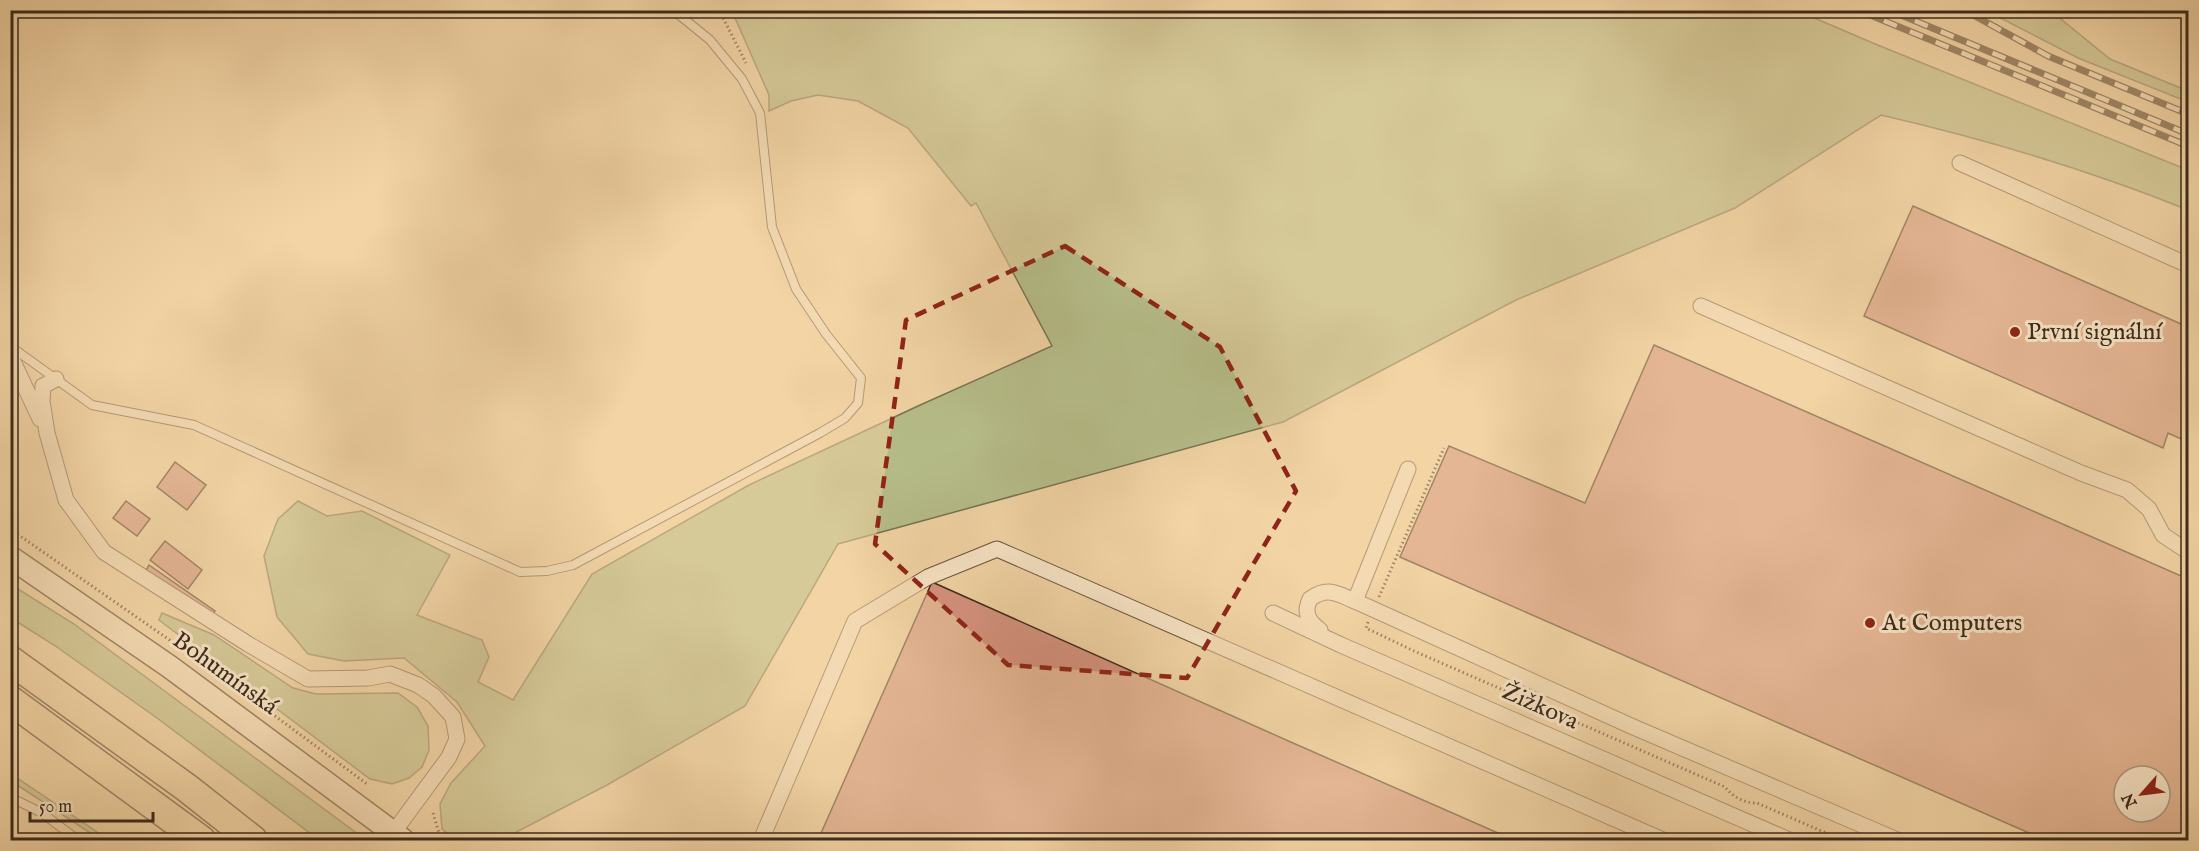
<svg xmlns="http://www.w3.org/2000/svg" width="2199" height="851" viewBox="0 0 2199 851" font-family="'IM FELL English',serif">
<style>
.green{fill:#b6be8a;stroke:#797453;stroke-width:1.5}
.building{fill:#d6927f;stroke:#3c2b1c;stroke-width:1.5;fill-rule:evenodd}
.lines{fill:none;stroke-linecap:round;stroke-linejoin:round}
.lane-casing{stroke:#6a553e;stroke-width:10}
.street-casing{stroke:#6a553e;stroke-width:17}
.secondary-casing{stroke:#3c2b1c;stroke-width:25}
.highway-casing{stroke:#3c2b1c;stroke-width:31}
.path{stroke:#3c2b1c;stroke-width:3;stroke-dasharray:1.5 3;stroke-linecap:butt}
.lane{stroke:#f7e3c4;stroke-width:8}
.street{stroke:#f7e3c4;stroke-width:15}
.secondary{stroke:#f7e3c4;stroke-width:22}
.highway{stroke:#f2d4a5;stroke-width:28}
.rail-casing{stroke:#3c2b1c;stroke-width:7}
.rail{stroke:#f7e3c4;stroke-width:4.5;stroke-dasharray:14;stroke-linecap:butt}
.marked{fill:none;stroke:#8f2418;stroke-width:4.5;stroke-dasharray:12 8;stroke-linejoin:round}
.poi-dot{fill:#8f2418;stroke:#f7e3c4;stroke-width:2}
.labels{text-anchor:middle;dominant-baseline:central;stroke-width:6;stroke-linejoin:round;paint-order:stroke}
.poi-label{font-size:24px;fill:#3c2b1c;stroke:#f7e3c4;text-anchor:start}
.street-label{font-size:24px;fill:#3c2b1c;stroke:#f7e3c4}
</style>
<rect width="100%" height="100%" fill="#f2d4a5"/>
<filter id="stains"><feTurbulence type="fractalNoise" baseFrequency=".00333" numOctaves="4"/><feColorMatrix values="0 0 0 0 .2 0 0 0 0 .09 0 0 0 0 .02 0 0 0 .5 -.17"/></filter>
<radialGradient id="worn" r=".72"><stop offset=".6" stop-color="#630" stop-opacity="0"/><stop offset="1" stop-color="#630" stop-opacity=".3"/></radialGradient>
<!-- green -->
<g class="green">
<path d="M732,11H1798L1880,46L2188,170V210C2089,170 1985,139 1881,115L1735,208L1516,300L1283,422L838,544L745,706L607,785L501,840H456L442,829L440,804L451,783L485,746L457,702L404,658L344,661L308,654L277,617L264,556L278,519L298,501L327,516L362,511L450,555L417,615L482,640L489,657L478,682L513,700L592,574L749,485L918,406L1052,346L976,203L971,206L908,128L858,101L818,95L791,101L769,111V95Z"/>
<polygon points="1987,11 2051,11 2110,59 2188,91 2188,102 2078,58"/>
<polygon points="10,584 74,624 366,840 319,840 157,718 54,645 11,618"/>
<polygon points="162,613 214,635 293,688 316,694 398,693 417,707 428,726 429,750 422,767 409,778 392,784 370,779 159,620"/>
<polygon points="10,774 11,774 109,840 101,840 11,781"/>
</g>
<!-- building -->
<g class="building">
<polygon points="1913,206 2188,327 2188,442 2168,433 2163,448 1864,316"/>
<path d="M1654,345L2188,579V840H2045L1400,557L1449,446L1585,503ZM2124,776H2160V812H2124Z"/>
<polygon points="175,462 206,485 187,510 157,487"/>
<polygon points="126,501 150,519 137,536 113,518"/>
<polygon points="165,541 202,570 188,589 150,560"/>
<polygon points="149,565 215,611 211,617 145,572"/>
<polygon points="932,582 1293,743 1514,840 818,840"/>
</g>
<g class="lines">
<defs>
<g id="lane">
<polyline points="10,346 92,405 194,425 520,572 547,571 573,565 820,433 845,418 858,403 861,378 826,334 796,289 772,227 760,113 742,79 710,40 673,10"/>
<polyline points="10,797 42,813 78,840"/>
</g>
<g id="street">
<polyline points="1960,163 2188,265"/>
<polyline points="1701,306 2081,473 2127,490 2149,509 2163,535 2184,549 2188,549"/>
<polyline points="10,355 40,419"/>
<polyline points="56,379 43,386 42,401 47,433 66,500 104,552 248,644 308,679 368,678 390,674 418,685 434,696 453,717 457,739 449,757 393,833"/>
<polyline points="1408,469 1355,601 1631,726 1897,840"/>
<polyline points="1273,613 1341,645 1789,840"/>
<path d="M1320,630C1309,622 1303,613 1310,599C1328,586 1337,594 1355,601"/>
<polyline points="761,840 855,621 928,577 997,549 1663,840"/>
</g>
<polyline id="secondary" points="10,557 170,667 403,840"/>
<g id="highway">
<polyline points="10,660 187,788 253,840"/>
<polyline points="10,700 201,840"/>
</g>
</defs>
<!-- lane casing -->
<use href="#lane" class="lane-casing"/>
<!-- street casing -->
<use href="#street" class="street-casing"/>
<!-- secondary casing -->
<use href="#secondary" class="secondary-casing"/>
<!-- highway casing -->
<use href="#highway" class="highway-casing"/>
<!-- path -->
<g class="path">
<polyline points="719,10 746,63"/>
<polyline points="10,529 217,673 367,784"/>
<polyline points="1379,597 1444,448"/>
<path d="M1368,622L1366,628L1414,651L1725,787C1733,797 1744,803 1757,803L1842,840"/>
<polyline points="433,813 439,833 444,840"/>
</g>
<!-- lane -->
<use href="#lane" class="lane"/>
<!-- street -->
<use href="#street" class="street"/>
<!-- secondary -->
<use href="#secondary" class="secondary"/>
<!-- highway -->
<use href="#highway" class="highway"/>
<defs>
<g id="rail">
<polyline points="1858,10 2188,146"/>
<polyline points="1889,10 2188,134"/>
<polyline points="1964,10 2048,56 2188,114"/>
</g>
</defs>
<!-- rail casing -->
<use href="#rail" class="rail-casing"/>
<!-- rail -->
<use href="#rail" class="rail"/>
</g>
<!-- marked area -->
<path d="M0 0H2199V851H0ZM1065,246L1220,347L1296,491L1187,678L1008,665L875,544L906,320Z" fill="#f2d4a5" fill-opacity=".55" fill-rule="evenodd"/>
<path class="marked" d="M1065,246L1220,347L1296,491L1187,678L1008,665L875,544L906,320Z"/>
<!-- markers -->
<g class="poi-dot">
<circle cx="2015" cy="332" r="6"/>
<circle cx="1870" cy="623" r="6"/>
</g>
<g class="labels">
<!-- poi labels -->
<g class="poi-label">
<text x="2027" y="332">První signální</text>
<text x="1882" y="623">At Computers</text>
</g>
<!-- street labels -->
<g class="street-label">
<text transform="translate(225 674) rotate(36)">Bohumínská</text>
<text transform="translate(1540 707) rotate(24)">Žižkova</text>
</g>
</g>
<!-- margin -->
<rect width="2199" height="851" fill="none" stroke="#f2d4a5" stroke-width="36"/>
<rect x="12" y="12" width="2175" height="827" fill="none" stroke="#3c2b1c" stroke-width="3"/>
<rect x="18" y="18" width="2163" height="815" fill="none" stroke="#3c2b1c" stroke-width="1.5"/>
<!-- north arrow -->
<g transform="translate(2142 794) rotate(242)"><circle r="28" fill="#f7e3c4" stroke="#ac9981" stroke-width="1.5"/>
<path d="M0-4.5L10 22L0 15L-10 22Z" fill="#8f2418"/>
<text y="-9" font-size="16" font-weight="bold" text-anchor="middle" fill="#3c2b1c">N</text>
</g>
<!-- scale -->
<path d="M30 812v9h123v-9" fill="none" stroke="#3c2b1c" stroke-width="3"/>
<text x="39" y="812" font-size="18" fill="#3c2b1c" stroke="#f7e3c4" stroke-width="4.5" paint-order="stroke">50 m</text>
<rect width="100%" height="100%" filter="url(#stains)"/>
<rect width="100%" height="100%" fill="url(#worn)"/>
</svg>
